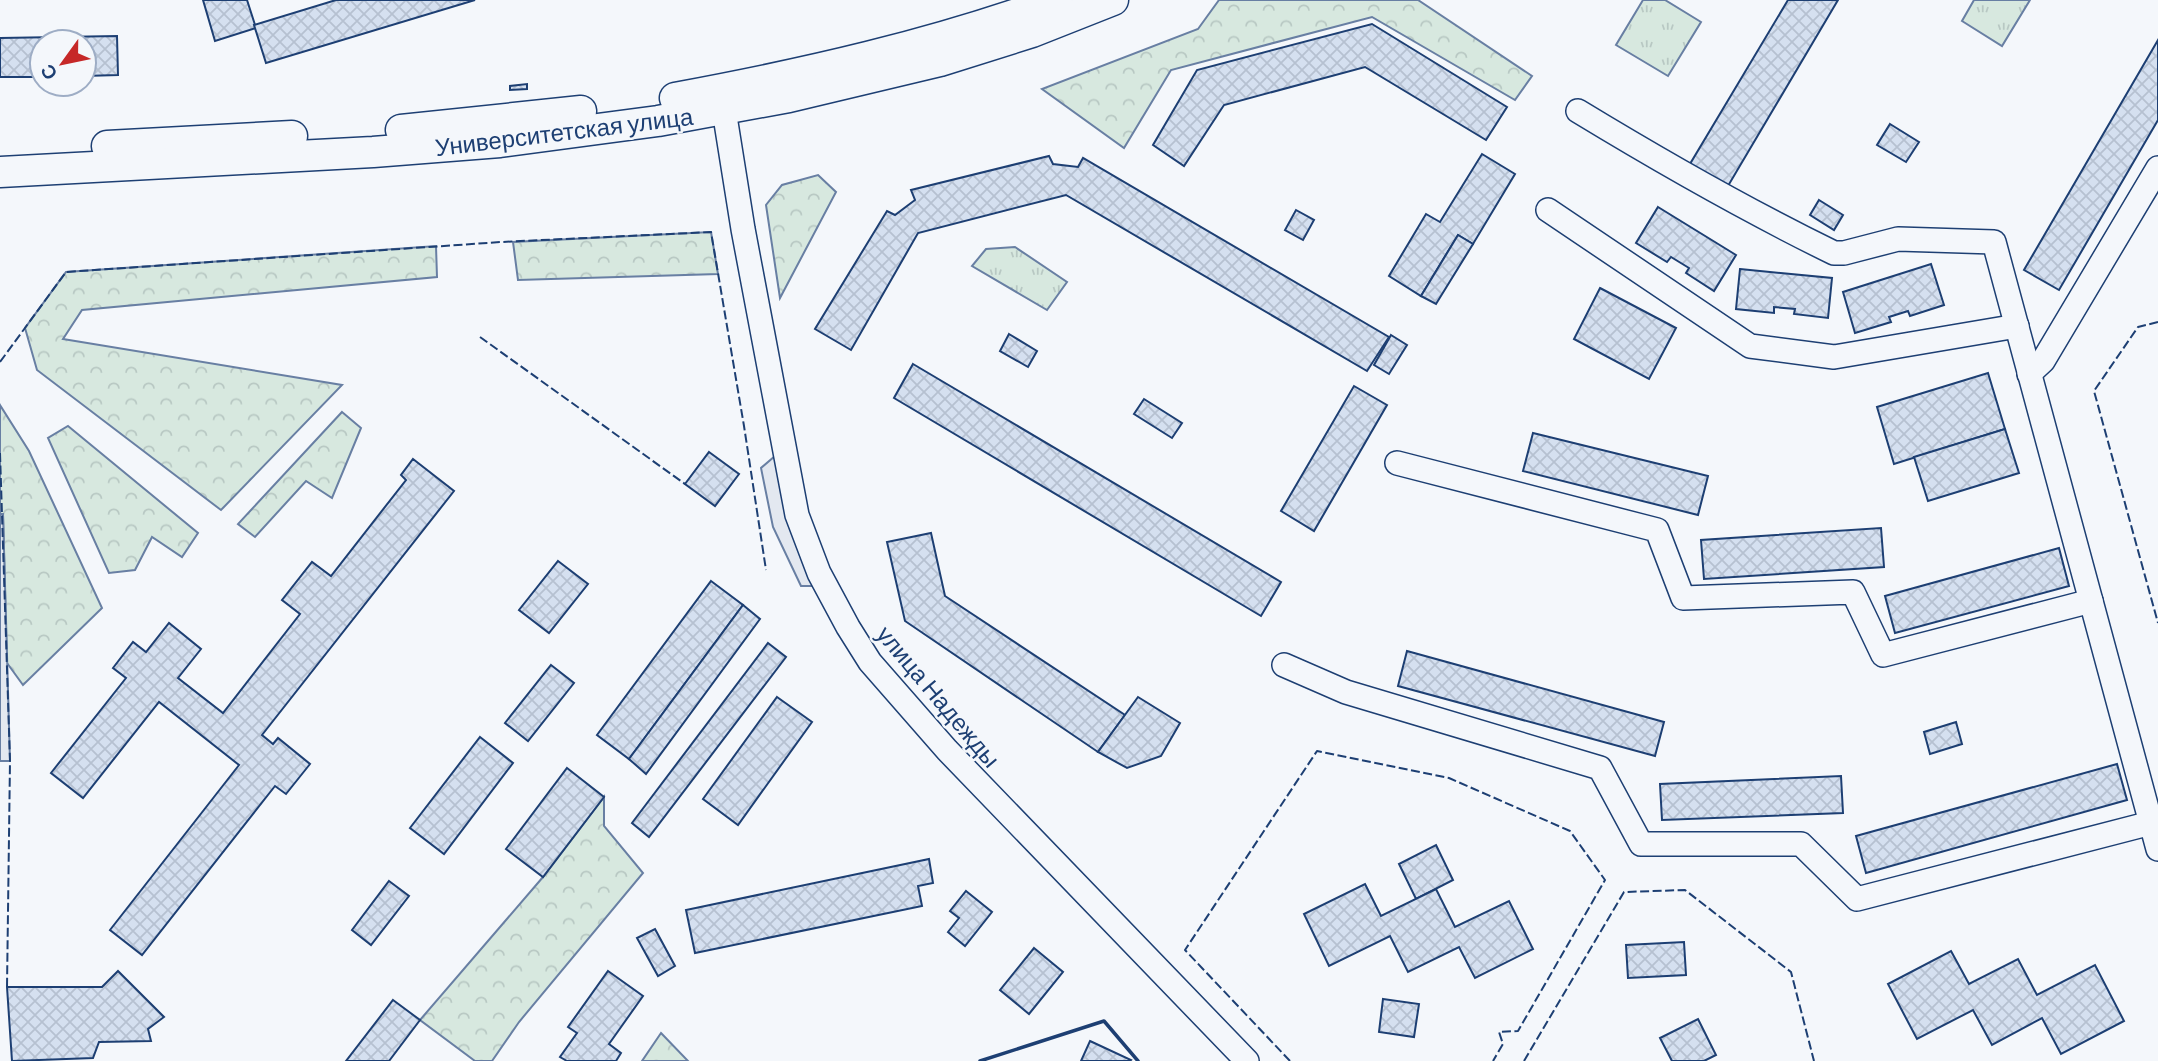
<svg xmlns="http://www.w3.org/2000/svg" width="2158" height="1061" viewBox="0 0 2158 1061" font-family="Barlow,sans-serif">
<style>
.forest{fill:url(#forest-crowns);stroke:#687fa3;stroke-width:2}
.park{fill:url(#park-tufts);stroke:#687fa3;stroke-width:2}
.parking{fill:#e3e8f0;stroke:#687fa3;stroke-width:2}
.building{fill:url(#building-cross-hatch);stroke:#1d3f73;stroke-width:2}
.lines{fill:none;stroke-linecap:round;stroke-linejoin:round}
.minor-casing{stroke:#1d3f73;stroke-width:26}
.major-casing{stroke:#1d3f73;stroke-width:33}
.minor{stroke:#f4f7fb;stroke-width:23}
.major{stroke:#f4f7fb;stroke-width:30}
.fence{stroke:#1d3f73;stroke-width:2;stroke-dasharray:9 3.5;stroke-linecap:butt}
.wall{stroke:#1d3f73;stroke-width:3.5}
.labels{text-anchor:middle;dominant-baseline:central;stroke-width:5;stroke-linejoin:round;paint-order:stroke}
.street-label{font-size:24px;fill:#1d3f73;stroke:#f4f7fb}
</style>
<defs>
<pattern id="forest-crowns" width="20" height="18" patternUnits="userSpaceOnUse" patternTransform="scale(1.75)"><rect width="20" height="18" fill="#d7e8df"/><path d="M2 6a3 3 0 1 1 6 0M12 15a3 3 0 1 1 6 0" fill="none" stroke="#b8c8c3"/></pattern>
<pattern id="park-tufts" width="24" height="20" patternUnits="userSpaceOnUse" patternTransform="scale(1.75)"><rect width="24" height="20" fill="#d7e8df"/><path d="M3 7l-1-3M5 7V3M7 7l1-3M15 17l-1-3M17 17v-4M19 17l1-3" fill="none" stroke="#b8c8c3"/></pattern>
<pattern id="building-cross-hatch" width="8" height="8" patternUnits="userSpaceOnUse" patternTransform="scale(1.75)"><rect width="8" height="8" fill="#d5e0f0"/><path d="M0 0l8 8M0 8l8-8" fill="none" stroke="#b6c1d1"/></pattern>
</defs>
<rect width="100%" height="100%" fill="#f4f7fb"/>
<!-- forest -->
<g class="forest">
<polygon points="1219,0 1418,0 1532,76 1515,100 1372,17 1171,70 1124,148 1042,89 1198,29"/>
<polygon points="818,175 836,192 780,298 766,205 782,185"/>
<polygon points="711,232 718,274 518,280 513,242"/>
<polygon points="436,246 437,277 82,310 63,339 342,385 221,510 37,370 25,328 66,272"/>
<polygon points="0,405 29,451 102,608 23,685 7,663 3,515 0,513"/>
<polygon points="342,412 361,428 332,498 306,481 255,537 238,524"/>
<polygon points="68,426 198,533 182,557 152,537 135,570 109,573 48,438"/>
<polygon points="604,797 604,826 643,873 519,1022 492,1061 475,1061 420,1020 543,877"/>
<polygon points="661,1033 688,1061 642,1061"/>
</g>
<!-- park -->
<g class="park">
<polygon points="1643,0 1665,0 1701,22 1668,76 1616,45"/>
<polygon points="1974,0 2030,0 2002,46 1962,21"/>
<polygon points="1015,247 1067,282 1047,310 972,266 986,249"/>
</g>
<!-- parking -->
<g class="parking">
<polygon points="775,456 816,586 801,586 773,527 761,468"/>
<polygon points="0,514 3,514 10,761 0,761"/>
</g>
<!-- building -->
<g class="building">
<polygon points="203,0 247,0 256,28 215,41"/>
<polygon points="336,0 475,0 266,63 254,25"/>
<polygon points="1788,0 1838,0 1728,186 1690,164"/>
<polygon points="1372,24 1507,107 1486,140 1365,67 1224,105 1184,166 1153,145 1197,70"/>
<polygon points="117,36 118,75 84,76 84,42 42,42 42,77 0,77 0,38"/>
<polygon points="2158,40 2158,120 2059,290 2024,270"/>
<polygon points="527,84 527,89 510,90 510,86"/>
<polygon points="1890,124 1919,142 1906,162 1877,145"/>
<polygon points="1482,154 1515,174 1473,244 1458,235 1421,296 1389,276 1426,214 1440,222"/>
<polygon points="1049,156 1053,164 1078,167 1083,158 1389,337 1367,371 1066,195 918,233 851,350 815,329 887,211 895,215 915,200 911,190"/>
<polygon points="1819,200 1843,215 1834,230 1810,215"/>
<polygon points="1658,207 1736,255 1714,291 1686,273 1689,268 1671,257 1667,262 1636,243"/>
<polygon points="1296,210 1314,220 1303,240 1285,230"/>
<polygon points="1458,235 1473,244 1436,304 1421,296"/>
<polygon points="1931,264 1944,305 1910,316 1908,311 1889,317 1891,322 1855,333 1843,292"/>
<polygon points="1740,269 1832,278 1828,318 1794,314 1795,309 1774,307 1774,313 1736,309"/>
<polygon points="1600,288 1676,328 1649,379 1574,339"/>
<polygon points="1009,334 1037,351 1028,367 1000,351"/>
<polygon points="1391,335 1407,345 1389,374 1374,365"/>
<polygon points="913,364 1281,582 1261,616 894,398"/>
<polygon points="1988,373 2005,429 1894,464 1877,407"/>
<polygon points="1354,386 1387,405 1314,531 1281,511"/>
<polygon points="1144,399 1182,423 1172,438 1134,414"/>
<polygon points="2005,429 2019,473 1928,501 1914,457"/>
<polygon points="1533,433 1708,476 1698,515 1523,471"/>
<polygon points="709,452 739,474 715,506 685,484"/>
<polygon points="413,459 454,491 262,735 273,744 278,738 310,764 286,794 275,786 142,955 110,930 239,765 159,702 83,798 51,773 126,678 113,668 133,642 146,652 169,623 201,649 178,678 223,713 300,614 282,600 312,562 331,576 406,480 401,475"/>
<polygon points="1881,528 1884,567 1704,579 1701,540"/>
<polygon points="931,533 945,596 1125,715 1098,752 905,621 887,542"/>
<polygon points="2059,548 2069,586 1895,633 1885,596"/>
<polygon points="558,561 588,584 549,633 519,610"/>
<polygon points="711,581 743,605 629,759 597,735"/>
<polygon points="743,605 760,619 646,774 629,759"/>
<polygon points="768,643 786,657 649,837 632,823"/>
<polygon points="1407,651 1664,722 1655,756 1398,686"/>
<polygon points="551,665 574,683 528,741 505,723"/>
<polygon points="777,697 812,722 738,825 703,799"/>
<polygon points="1138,697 1180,723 1161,756 1127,768 1098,752"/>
<polygon points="1956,722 1962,744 1930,754 1924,732"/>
<polygon points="480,737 513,763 444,854 410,828"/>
<polygon points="2117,764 2127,800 1866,873 1856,836"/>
<polygon points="567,768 604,797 543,877 506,849"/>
<polygon points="1841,776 1843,813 1662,820 1660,784"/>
<polygon points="1436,845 1453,880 1416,899 1399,864"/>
<polygon points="929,859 933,883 918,886 922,906 695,953 686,910"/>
<polygon points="389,881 409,896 371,945 352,930"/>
<polygon points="1365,884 1381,916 1436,889 1455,927 1509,901 1533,949 1475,978 1459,947 1408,972 1390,936 1329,966 1304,914"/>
<polygon points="966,891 992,912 965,946 948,932 959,918 950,911"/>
<polygon points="655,929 675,966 658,976 637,938"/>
<polygon points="1684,942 1686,975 1628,978 1626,945"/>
<polygon points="1034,948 1063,972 1029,1014 1000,990"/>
<polygon points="1951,951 1969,984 2018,959 2037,995 2095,965 2124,1021 2061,1054 2042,1018 1992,1045 1973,1010 1917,1039 1888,984"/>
<polygon points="118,971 164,1017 148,1029 151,1041 99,1042 93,1058 12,1061 7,987 102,987"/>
<polygon points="608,971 643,996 609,1044 621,1053 616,1061 567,1061 560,1057 577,1033 568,1027"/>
<polygon points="1383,999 1419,1004 1414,1037 1379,1032"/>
<polygon points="393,1000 420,1020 389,1061 346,1061"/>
<polygon points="1698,1019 1716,1055 1704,1061 1672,1061 1660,1038"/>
<polygon points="1090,1041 1131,1060 1130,1061 1081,1061"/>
</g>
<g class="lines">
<defs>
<g id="minor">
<polyline points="724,110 743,229 797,515 819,573 848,627 870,662 947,750 1247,1061"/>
<path d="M1578,111C1662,162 1746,210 1834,253H1844L1898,239L1994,242L2158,849"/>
<polyline points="1548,210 1750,346 1834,357 2017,326"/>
<polyline points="2029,374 2043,361 2158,168"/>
<polyline points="1397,463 1657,530 1683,598 1853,592 1883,655 2091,601"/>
<polyline points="1284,665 1346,692 1600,768 1641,844 1801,844 1857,899 2151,823"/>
</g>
<g id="major">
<path d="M675,98C805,74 933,45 1057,0"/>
<polyline points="401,130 581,111"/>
<polyline points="107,146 292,136"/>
<polyline points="0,172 373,152 500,142 658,121 789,97 940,61 1032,32 1113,0"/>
</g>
</defs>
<!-- minor casing -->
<use href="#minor" class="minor-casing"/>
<!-- major casing -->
<use href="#major" class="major-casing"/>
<!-- minor -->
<use href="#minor" class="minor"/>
<!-- major -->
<use href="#major" class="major"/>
<!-- fence -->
<g class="fence">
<polyline points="2158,322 2138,327 2094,391 2158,623"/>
<polyline points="480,337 685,484"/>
<polyline points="0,362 66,272 501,242 711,232 744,426 766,570"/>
<polyline points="0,453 10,761 7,987"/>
<polyline points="1290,1061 1185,950 1317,751 1449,778 1570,831 1605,880 1518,1031 1499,1032 1503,1044 1493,1061"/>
<polyline points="1524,1061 1624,892 1685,890 1791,972 1814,1061"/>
</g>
<!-- wall -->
<polyline class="wall" points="980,1061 1104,1021 1138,1061"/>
</g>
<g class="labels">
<!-- street labels -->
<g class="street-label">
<text transform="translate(564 131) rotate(-7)">Университетская улица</text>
<text transform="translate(939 696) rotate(50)">улица Надежды</text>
</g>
</g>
<!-- north arrow -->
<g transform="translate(63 63) rotate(237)"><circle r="33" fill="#f4f7fb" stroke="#9eadc5" stroke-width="2"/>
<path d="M0-5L12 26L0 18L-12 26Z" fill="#c62828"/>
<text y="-10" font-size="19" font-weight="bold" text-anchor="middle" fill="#1d3f73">С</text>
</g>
</svg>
